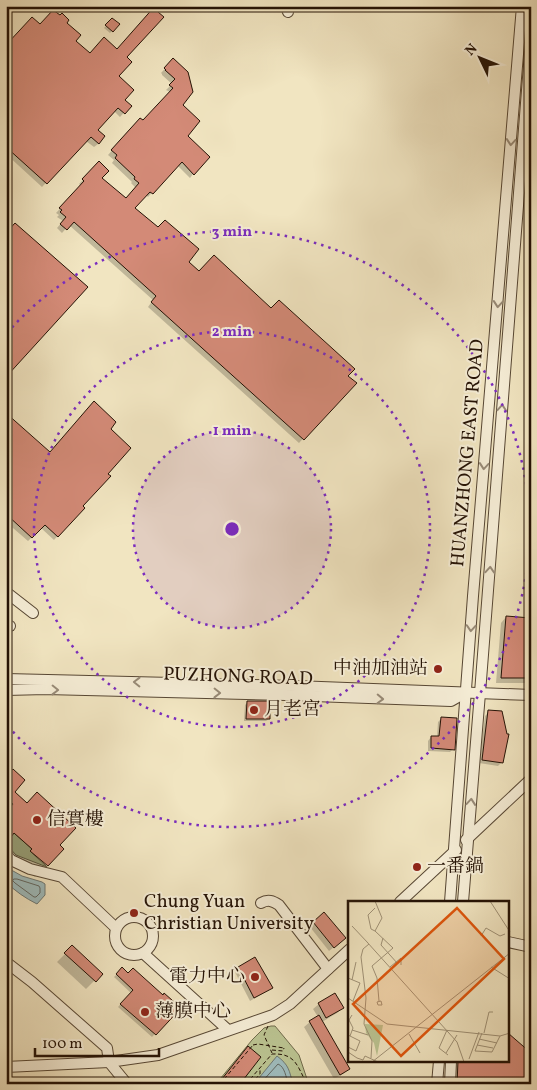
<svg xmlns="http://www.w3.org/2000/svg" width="537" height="1090" viewBox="0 0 537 1090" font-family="Vollkorn,'Noto Serif TC',serif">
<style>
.green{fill:#bbc492;stroke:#706b4c}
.water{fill:#9fbcbd;stroke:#6e7873}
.shadow{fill:#0003}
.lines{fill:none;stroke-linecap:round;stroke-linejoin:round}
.shore{stroke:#626761;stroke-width:1}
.building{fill:#d38a77;stroke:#241205}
.minor-casing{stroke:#574734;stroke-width:12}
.path{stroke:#241205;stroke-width:1;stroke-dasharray:4 2.5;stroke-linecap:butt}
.minor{stroke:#f6eed7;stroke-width:10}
.path-bridge{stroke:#241205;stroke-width:1;stroke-dasharray:4 2.5;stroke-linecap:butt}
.oneway{stroke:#988b78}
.ring{fill:none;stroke:#7b2cbf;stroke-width:2.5;stroke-dasharray:2.5 5}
.poi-dot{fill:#8f2418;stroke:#f6eed7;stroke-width:2}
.labels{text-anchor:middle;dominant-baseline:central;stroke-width:4;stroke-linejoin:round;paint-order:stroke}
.street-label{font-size:19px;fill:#241205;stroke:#f6eed7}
.poi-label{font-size:19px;fill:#241205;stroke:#f6eed7;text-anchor:start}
.inset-road{fill:none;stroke:#9f9176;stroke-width:1}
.view{fill:#de550c;fill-opacity:0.15;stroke:#de550c;stroke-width:2.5}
.inset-edge{fill:none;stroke:#241205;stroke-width:2.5}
.centre{fill:#7b2cbf;stroke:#f6eed7;stroke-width:2.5}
.ring-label{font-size:15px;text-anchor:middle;font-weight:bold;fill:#7b2cbf;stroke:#f6eed7;stroke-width:4;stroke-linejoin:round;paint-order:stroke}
</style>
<rect width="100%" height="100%" fill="#f1e5c1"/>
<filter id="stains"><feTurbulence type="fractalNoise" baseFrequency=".004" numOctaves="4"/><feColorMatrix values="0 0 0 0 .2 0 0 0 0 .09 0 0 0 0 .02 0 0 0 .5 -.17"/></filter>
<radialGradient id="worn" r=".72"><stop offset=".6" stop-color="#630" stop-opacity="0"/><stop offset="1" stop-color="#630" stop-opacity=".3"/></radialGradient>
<!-- green -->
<g class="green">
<polygon points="6,832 14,833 32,849 30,851 47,867 16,855 6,844"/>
<polygon points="271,1026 275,1026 299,1055 307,1079 310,1084 216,1084 252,1040 264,1028"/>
</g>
<!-- water -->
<g class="water">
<path d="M6,867L22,876L42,882L45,884V895L37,904C25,898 15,891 6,882Z"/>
<path d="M277,1056C289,1065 289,1070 293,1084H254Z"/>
</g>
<!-- shadow -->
<g class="shadow">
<polygon points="112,19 118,24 110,33 104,28"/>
<polygon points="65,23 74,41 90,55 125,58 117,76 123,100 130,106 120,117 114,111 97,130 104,137 98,144 94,147 86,141 42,187 6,154 6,46 40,26"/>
<polygon points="173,60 193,174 190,178 177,165 148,197 146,195 133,208 187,262 199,273 355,383 299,443 148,307 153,300 69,225 62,233 57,228 63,221 57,217 59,215 56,213 81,186 79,184 99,163 100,178 125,199 136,188 131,183 132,182 112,163 114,160 108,155 136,123 143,122 170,92 166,90 172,84 162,75 162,74 161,73"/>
<polygon points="6,415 50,453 109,429 81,506 83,508 54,540 41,528 28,541 6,522"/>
<polygon points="506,617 531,620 531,683 496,683 501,623"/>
<polygon points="248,702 269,719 266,721 244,721 245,705"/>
<polygon points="489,712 502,762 498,766 479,763 485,716"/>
<polygon points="442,718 453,749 450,752 428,751 428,741 431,737 437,737 438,722"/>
<polygon points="6,778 13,792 62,849 35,877 19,864 21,861 6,848"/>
<polygon points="324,914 340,942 329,951 310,927"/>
<polygon points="72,947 101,974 86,989 57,962"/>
<polygon points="255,959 271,987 267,991 250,1001 235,972 238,968"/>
<polygon points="122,969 179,1008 152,1037 118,1007 131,993 114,977"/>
<polygon points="319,1004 342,1008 337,1013 322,1022 349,1068 343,1074 334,1079 304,1027 310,1022 318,1017 313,1009"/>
<polygon points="454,1061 508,1061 531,1084 453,1084"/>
</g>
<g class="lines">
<!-- shore -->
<g class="shore">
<polygon points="14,879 17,879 39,886 40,888 40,893 36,897 34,897 15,883 13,881"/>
<path d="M260,1084L278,1064C285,1067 286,1077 288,1084"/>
</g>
</g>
<!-- building -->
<g class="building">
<polygon points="155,6 163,6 158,12 164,17 127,57 132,62 119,76 134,90 125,100 132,106 125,114 118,108 98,130 105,136 99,144 91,137 47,184 6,147 6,45 32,17 40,24 53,10 60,15 62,13 69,20 67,23 81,35 76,41 90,53 104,37 117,49"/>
<polygon points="112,18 120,24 113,32 105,25"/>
<polygon points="173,58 188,72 193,92 183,105 200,121 188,136 210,157 194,175 182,162 153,194 150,192 135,208 158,227 165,220 199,249 189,262 199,271 214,255 271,308 279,300 355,369 348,376 357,383 304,440 151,302 156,296 74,222 67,230 60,224 66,217 60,212 62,210 59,208 84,181 82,179 99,161 109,171 102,178 126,198 139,183 134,179 135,177 115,158 117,155 111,150 140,118 143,120 173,88 169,85 175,79 165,70 166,70 164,68"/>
<polygon points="15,223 88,287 6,377 6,233"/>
<polygon points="94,401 116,422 111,429 131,448 108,474 111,476 83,506 85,508 58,537 45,525 32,538 6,514 6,413 50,452"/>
<polygon points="506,616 531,618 531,678 501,678"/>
<polygon points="247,701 270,701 270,719 246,719"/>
<polygon points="488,710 502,711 507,734 509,734 503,763 482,760"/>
<polygon points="441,717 457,718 455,750 431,748 431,736 439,736"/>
<polygon points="13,769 25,780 15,792 27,803 37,792 76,828 60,845 64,849 48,866 30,851 32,849 14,833 11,837 6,832 6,812 13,804 6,797 6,777"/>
<polygon points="324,912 346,938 334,948 313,922"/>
<polygon points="72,945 103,974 96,982 64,953"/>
<polygon points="255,957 273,988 254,998 238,967"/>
<polygon points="122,967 128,973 133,968 163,995 164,993 181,1008 156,1035 120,1004 133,990 116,974"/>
<polygon points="335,993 344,1008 326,1018 318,1003"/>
<polygon points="319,1015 350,1069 340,1075 309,1021"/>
<polygon points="508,1033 531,1053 531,1084 457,1084 458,1061 508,1061"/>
<polygon points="248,1046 261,1057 240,1084 218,1084"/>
</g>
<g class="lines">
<defs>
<g id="minor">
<polyline points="286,6 288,12"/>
<polyline points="6,592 33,613"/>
<polyline points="6,626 10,626"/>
<polyline points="6,679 295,686 531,695"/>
<polyline points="6,690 46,689 286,695 451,701 465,693"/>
<polyline points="466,840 531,779"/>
<polyline points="6,854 11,860 30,869 62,877 116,928"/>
<polyline points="400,902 456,850"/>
<polyline points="450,902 473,596 522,6"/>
<polyline points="463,902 480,693 531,39"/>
<path d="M261,903C268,899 273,901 279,905L328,969"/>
<circle cx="134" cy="936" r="19"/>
<polyline points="508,942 531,947"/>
<polyline points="143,953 228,1030"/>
<polyline points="6,962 32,982 107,1048 109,1062 127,1084"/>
<polyline points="6,1067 109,1062 158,1055 273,1015 290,1004 350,949"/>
<polyline points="437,1084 439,1061"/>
<polyline points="450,1084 451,1061"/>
</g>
</defs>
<!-- minor casing -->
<use href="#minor" class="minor-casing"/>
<!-- path -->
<g class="path">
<polyline points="268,1026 264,1035 272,1053"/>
<polyline points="272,1050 283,1051 284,1048"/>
<polyline points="220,1084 253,1045"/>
<path d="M246,1084L272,1054C296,1053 297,1066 307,1084"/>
<polyline points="251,1084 260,1074 260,1068"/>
</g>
<!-- minor -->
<use href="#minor" class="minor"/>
<!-- path-bridge -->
<polyline class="path-bridge" points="253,1045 258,1044 284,1048"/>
</g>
<!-- one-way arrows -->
<defs><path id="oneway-chevron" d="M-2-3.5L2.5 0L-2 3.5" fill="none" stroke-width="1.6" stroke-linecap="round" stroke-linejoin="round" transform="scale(1.25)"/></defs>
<g class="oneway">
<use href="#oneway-chevron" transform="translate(511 142) rotate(95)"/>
<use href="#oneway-chevron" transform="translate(498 304) rotate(95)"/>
<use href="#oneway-chevron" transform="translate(502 408) rotate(-86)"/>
<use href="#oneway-chevron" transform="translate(484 466) rotate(95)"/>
<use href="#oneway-chevron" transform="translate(490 570) rotate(-86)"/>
<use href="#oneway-chevron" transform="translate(471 628) rotate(94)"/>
<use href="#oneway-chevron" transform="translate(137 682) rotate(-179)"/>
<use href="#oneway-chevron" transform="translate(55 690) rotate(1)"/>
<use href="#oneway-chevron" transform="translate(217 693) rotate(1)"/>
<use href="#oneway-chevron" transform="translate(380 699) rotate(2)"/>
<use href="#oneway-chevron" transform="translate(471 802) rotate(-85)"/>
</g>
<!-- distance rings -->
<circle cx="232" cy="529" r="99" fill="#7b2cbf" fill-opacity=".12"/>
<g class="ring">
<circle cx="232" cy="529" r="99"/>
<circle cx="232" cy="529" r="198"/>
<path d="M7 333A298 298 0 1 1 7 725"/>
</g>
<!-- markers -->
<g class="poi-dot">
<circle cx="438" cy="669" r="5"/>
<circle cx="254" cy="710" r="5"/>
<circle cx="37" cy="820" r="5"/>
<circle cx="417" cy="867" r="5"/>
<circle cx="134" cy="913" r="5"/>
<circle cx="255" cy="977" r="5"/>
<circle cx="145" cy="1012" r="5"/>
</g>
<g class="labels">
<!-- street labels -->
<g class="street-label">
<text transform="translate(468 453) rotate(-85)">HUANZHONG EAST ROAD</text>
<text transform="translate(238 677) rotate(2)">PUZHONG ROAD</text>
</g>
<!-- poi labels -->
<g class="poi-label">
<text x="428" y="669" text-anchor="end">中油加油站</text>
<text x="264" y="710">月老宮</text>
<text x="47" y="820">信實樓</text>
<text x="427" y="867">一番鍋</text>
<text x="144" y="902">Chung Yuan<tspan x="144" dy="22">Christian University</tspan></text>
<text x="245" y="977" text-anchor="end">電力中心</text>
<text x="155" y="1012">薄膜中心</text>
</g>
</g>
<!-- overview -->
<g transform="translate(348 901)">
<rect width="161" height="161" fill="#f1e5c1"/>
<path d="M17,123L35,124L29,155L26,142L18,132Z" fill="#bbc492"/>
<path class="inset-road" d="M27,0L34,17L27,30L45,47L24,65L29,77L31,100M142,0L162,31M4,25L20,42M27,30L23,28L20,14L27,7M133,35L138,27L152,35L157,33M35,37L33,44L50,63M19,41L109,141L116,161M21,43L15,48L13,56L18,97L16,123L24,140L23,157M42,66L53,57V64M143,66L162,78M0,77L12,82L5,100M4,79L8,61M0,97L39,123L152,135L162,132M33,100L34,104H30L29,101ZM4,129L20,134M99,129L91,147L100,154M134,132L127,150L144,151L152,135M136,132L141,111H145M61,133L72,152M0,134L12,140L8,150L0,146M2,135L5,127L1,119L4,114M131,138L149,142M129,144L145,147M0,151L9,157L15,159L17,155L30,161M98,152L109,134M121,158L131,131M24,161L162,52"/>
<path class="view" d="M109,7L156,58L53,155L5,103Z"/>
<rect width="161" height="161" class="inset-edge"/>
</g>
<circle cx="232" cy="529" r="8" class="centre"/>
<g class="ring-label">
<text x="232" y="236">3 min</text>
<text x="232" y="336">2 min</text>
<text x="232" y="435">1 min</text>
</g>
<!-- margin -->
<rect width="537" height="1090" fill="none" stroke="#f1e5c1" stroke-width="25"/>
<rect x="8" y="8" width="522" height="1075" fill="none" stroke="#241205" stroke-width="2.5"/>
<rect x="12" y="12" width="512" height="1065" fill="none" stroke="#241205"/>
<!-- north arrow -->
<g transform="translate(480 58) rotate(313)" stroke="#f6eed7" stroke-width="4" paint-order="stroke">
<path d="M0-4L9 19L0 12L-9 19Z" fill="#241205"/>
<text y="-8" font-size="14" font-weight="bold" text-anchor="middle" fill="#241205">N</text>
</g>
<!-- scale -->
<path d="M35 1048v8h124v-8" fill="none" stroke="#241205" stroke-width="2.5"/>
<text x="42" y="1048" font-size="15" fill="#241205" stroke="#f6eed7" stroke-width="4" paint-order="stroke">100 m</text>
<rect width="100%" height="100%" filter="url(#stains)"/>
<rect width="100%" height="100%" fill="url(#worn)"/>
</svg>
